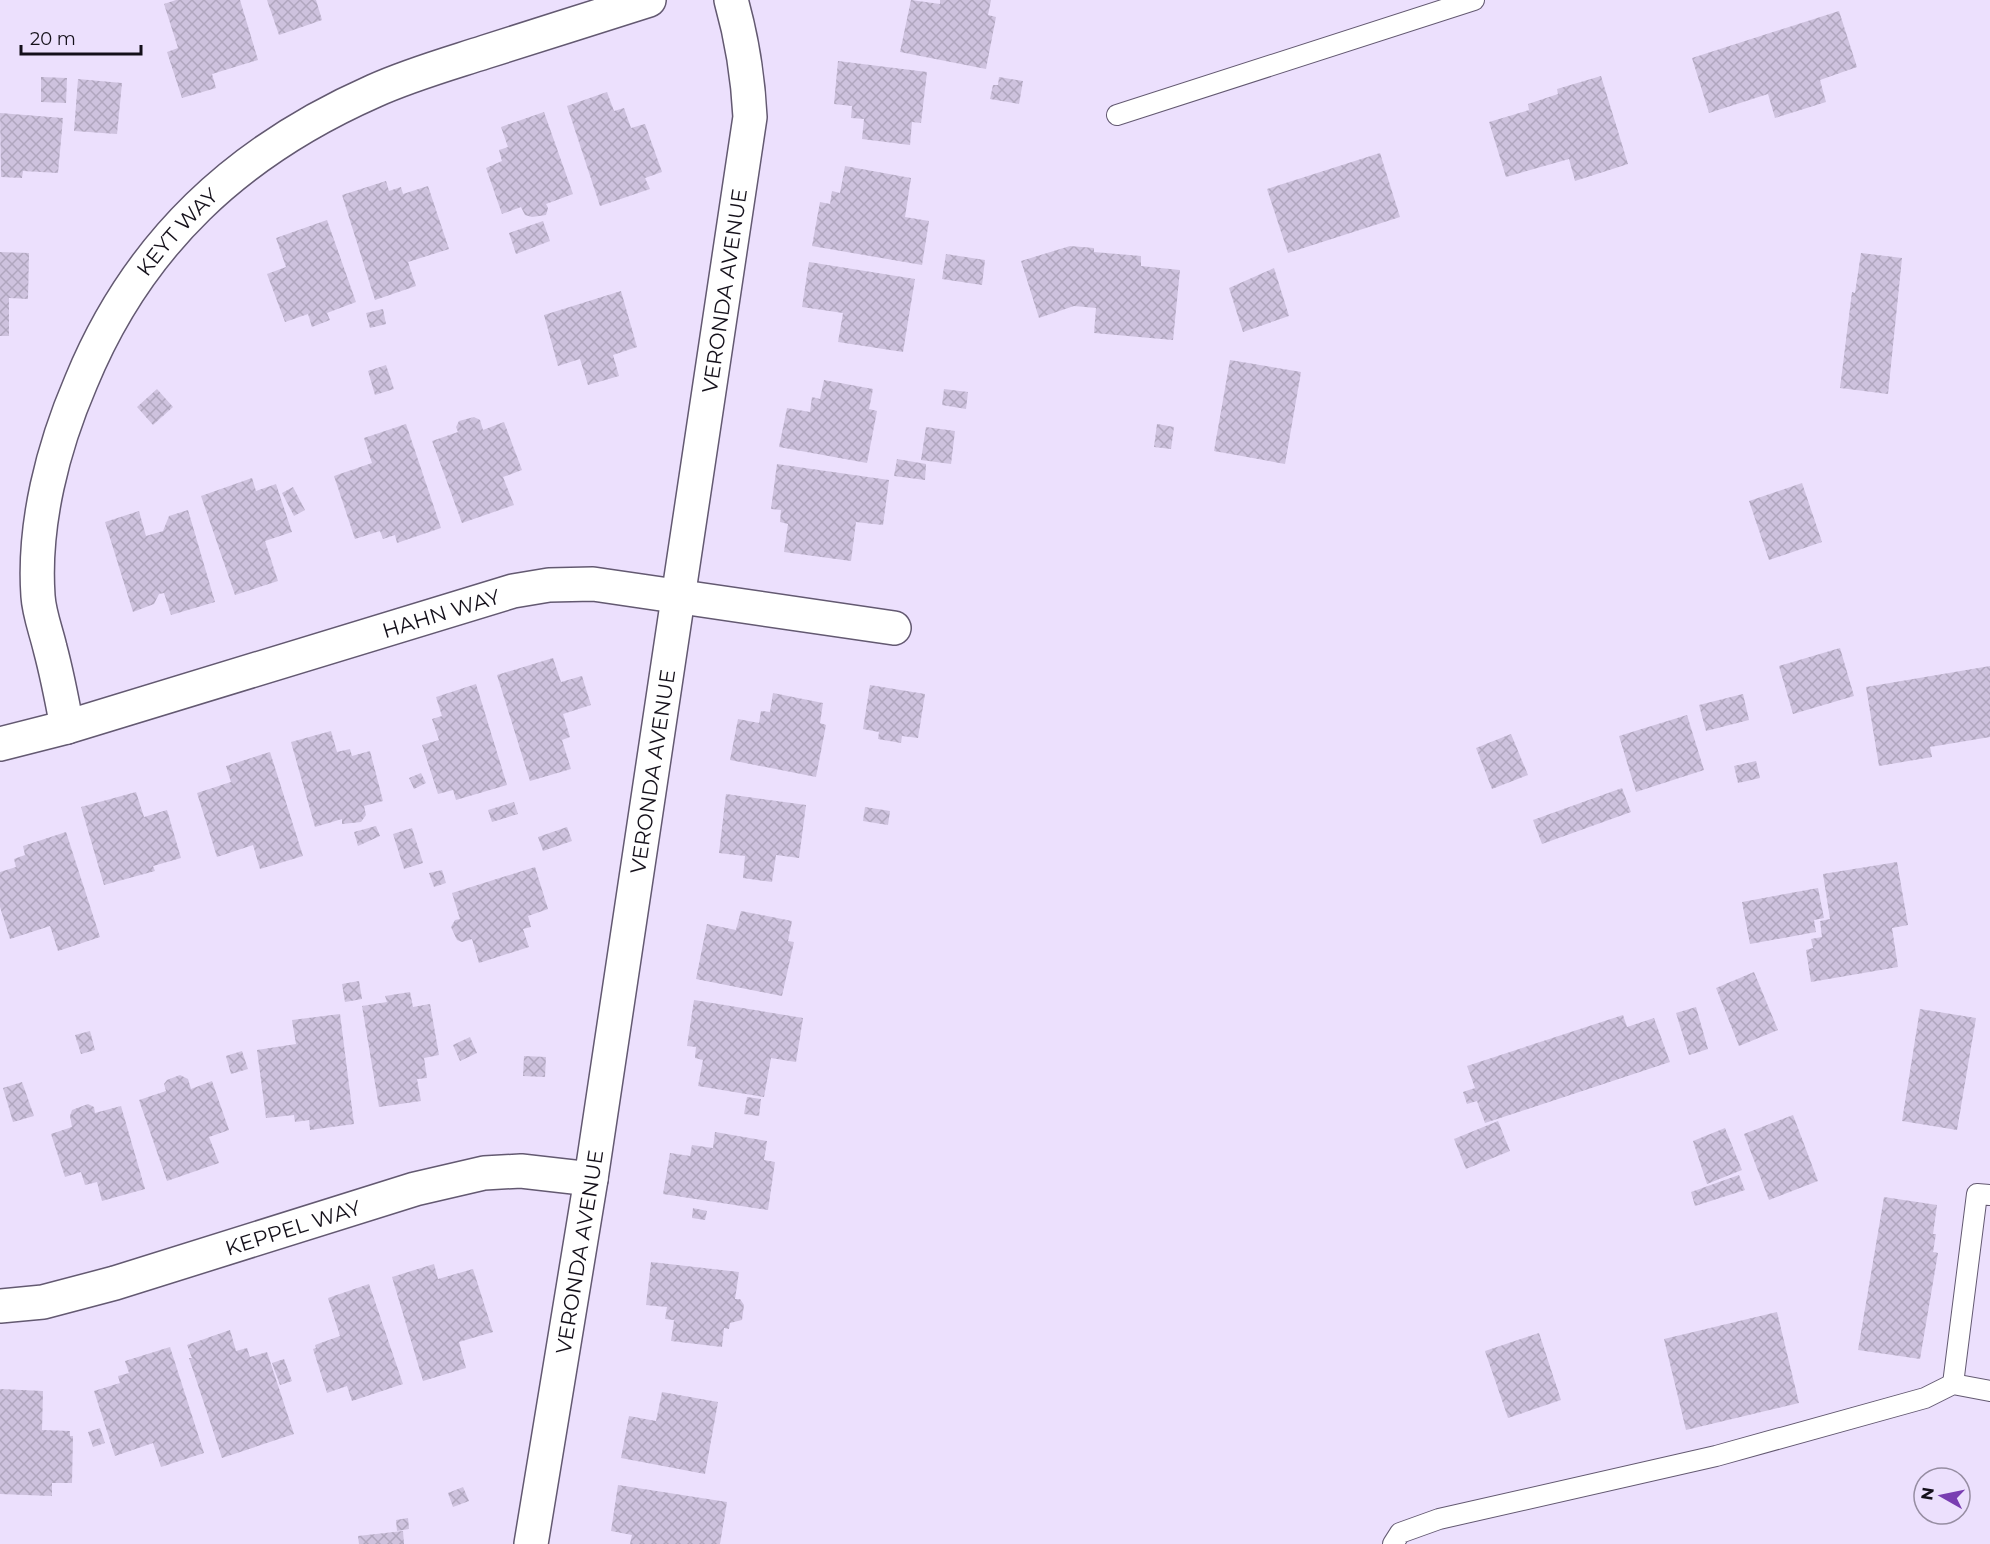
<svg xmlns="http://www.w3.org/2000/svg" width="1990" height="1544" viewBox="0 0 1990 1544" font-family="Montserrat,sans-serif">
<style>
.building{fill:url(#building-cross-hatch)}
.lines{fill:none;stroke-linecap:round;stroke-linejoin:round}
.service-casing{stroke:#635971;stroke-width:22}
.minor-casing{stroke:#635971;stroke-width:36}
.service{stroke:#fff;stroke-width:20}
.minor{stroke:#fff;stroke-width:33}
.labels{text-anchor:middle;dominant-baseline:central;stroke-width:6;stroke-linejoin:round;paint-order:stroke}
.street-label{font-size:21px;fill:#14101a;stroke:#ece0fd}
</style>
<defs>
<pattern id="building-cross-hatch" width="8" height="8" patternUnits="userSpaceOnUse" patternTransform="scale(1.5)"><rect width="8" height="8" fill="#cec2de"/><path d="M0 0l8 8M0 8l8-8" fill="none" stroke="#b0a6be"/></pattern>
</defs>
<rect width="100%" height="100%" fill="#ece0fd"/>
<!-- building -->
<g class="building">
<polygon points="176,0 240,0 258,60 212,74 216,88 182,98 167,52 178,48 164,4"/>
<polygon points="267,0 316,0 322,20 279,35"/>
<polygon points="911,0 940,4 940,0 991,0 988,15 996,17 986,69 900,52"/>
<polygon points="1839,11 1857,67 1820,80 1826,102 1775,118 1768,94 1709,113 1692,58"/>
<polygon points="838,61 927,72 921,123 912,122 910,145 862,139 864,119 851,118 852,106 834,104"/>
<polygon points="1601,76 1628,164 1575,181 1569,159 1506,177 1489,122 1529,110 1528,104 1558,94 1557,89"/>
<polygon points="41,77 67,78 66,103 41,102"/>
<polygon points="999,77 1023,81 1019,104 990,99 993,85 998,85"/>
<polygon points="78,79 122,83 117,134 74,131"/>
<polygon points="607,92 614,111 624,108 631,128 645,124 662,172 645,178 650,189 600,206 567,106"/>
<polygon points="544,112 573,194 546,204 548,208 546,215 532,217 525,215 521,207 502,214 486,168 502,161 499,150 508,147 501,127"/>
<polygon points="0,113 63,118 58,173 23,171 22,178 1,177"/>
<polygon points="1380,153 1400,217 1288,253 1267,189"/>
<polygon points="845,166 911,178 905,217 929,221 922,265 812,246 820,202 830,204 832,191 840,193"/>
<polygon points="386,181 389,191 401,187 403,194 428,186 449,249 408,262 416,286 375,300 342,195"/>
<polygon points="327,220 356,302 327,313 330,320 312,327 308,314 285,322 267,274 286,267 276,238"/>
<polygon points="543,221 550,241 516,254 509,233"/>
<polygon points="1070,246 1094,248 1094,252 1141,256 1141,266 1180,270 1173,340 1094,333 1096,308 1074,306 1039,318 1021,261"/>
<polygon points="0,252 29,253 28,299 9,298 9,336 0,336"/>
<polygon points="1861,253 1902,258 1888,394 1840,388 1852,292 1855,293"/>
<polygon points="946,254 985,260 982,285 942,279"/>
<polygon points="809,262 915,279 903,352 838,342 843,313 802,307"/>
<polygon points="1274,268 1289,316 1243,332 1229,288"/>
<polygon points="621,291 637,347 613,355 619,376 588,385 580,359 558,366 544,315"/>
<polygon points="383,309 386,324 370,328 366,313"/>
<polygon points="1230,360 1301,372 1285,464 1214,451"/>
<polygon points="386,365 394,389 375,395 368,371"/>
<polygon points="824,380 873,389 869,409 877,411 867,463 779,447 787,408 810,412 812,397 820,399"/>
<polygon points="157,389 173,407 153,425 137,407"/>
<polygon points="944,389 968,392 966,409 942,405"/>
<polygon points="474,417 480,420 483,430 504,422 522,470 503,477 514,505 462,523 432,441 458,432 456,427 459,421"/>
<polygon points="406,424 441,528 397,543 395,535 383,539 380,531 355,539 334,476 372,463 364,438"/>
<polygon points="1157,424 1174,427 1171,449 1154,447"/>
<polygon points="926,427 955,431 951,464 921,460"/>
<polygon points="897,459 926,464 925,480 894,476"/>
<polygon points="777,464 889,480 883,525 856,522 851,561 784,552 788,524 780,522 781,510 771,509"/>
<polygon points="252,478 256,491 276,484 292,532 265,541 278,581 235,595 201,496"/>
<polygon points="1802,483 1822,542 1769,560 1749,501"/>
<polygon points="293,487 305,510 294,516 282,493"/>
<polygon points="188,510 215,602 171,615 164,593 159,594 154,604 133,612 105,522 139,511 146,536 163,531 169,516"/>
<polygon points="1840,648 1854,696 1793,714 1779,666"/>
<polygon points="553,658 561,682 582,676 591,705 563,714 570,737 562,740 571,769 530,781 497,675"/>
<polygon points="1990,666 1990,737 1930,747 1932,757 1879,766 1866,687"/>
<polygon points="476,684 507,785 456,800 453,790 438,794 422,745 439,740 432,719 442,716 436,697"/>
<polygon points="870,685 925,694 918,738 902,736 901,743 878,739 879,732 863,729"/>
<polygon points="773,693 823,703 820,723 826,725 816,777 730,760 738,719 759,723 761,711 770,712"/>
<polygon points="1743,694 1749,720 1706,731 1699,705"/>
<polygon points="1687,715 1704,770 1636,792 1619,736"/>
<polygon points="331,731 337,752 350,749 352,756 370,751 383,801 364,806 366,815 361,822 342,824 342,819 315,827 291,742"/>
<polygon points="1511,734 1528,775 1492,789 1476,748"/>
<polygon points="270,752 303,856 260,869 253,845 217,857 197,793 231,782 226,766"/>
<polygon points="1756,761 1760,778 1738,783 1734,766"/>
<polygon points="421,773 426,783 414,789 409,778"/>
<polygon points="1622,788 1631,812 1542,844 1533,820"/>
<polygon points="136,792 144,817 167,810 181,858 153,866 155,871 104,885 81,807"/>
<polygon points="726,794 806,805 799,858 776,855 772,882 743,878 745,856 719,853"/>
<polygon points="514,802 518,814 492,822 488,810"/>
<polygon points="865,807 890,811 888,825 863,821"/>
<polygon points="376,826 380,836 358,846 354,832"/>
<polygon points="567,827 572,841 543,851 538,837"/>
<polygon points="412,828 423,863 404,869 393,834"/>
<polygon points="66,832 100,937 58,951 50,926 10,939 0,907 0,872 16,867 14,859 25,855 23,846"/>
<polygon points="1897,862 1908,925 1892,928 1898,967 1811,982 1806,950 1813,948 1811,939 1822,937 1820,921 1830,919 1823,874"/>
<polygon points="535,867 548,909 528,916 531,927 523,929 529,947 479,963 472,939 462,942 457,940 451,927 455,920 460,919 452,893"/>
<polygon points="442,870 446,883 434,887 429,873"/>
<polygon points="1818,888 1824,918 1814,920 1816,932 1750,944 1742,902"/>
<polygon points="741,911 792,921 788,941 794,942 782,996 696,979 707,924 736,930"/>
<polygon points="1754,972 1778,1030 1739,1046 1716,988"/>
<polygon points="359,981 362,999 345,1002 342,984"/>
<polygon points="410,992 413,1007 430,1004 439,1055 424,1058 427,1078 417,1079 421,1101 379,1107 362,1006 387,1002 385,996"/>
<polygon points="694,1000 803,1018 796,1062 771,1058 764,1097 698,1086 703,1060 695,1058 696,1047 687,1046"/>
<polygon points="1696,1007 1708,1049 1689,1055 1676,1013"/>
<polygon points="1920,1009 1976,1018 1957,1130 1902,1121"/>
<polygon points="340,1014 354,1124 310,1130 309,1120 295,1122 294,1115 266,1118 257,1050 296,1044 292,1020"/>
<polygon points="1623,1015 1627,1027 1654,1018 1670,1062 1485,1123 1477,1101 1467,1104 1463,1092 1475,1088 1467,1066"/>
<polygon points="90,1031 95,1050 81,1054 75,1035"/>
<polygon points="470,1037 477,1053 460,1061 453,1045"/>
<polygon points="242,1051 248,1069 231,1074 226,1056"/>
<polygon points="524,1056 546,1057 545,1077 523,1076"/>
<polygon points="180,1075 188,1079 191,1089 212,1081 229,1130 209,1137 219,1163 167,1181 139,1100 166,1091 164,1084 167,1080"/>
<polygon points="22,1082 34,1116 13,1122 3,1088"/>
<polygon points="747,1097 761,1099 759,1116 744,1114"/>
<polygon points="88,1104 94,1107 95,1113 121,1106 145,1189 102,1201 97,1182 85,1185 81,1172 65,1177 51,1134 72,1127 70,1116 72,1110"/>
<polygon points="1793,1115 1818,1181 1769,1200 1744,1134"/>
<polygon points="1498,1121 1510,1151 1466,1169 1454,1139"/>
<polygon points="1725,1128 1742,1170 1707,1184 1693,1141"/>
<polygon points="715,1132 767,1141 764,1160 775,1162 768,1210 663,1194 670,1153 690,1156 692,1145 713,1148"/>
<polygon points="1739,1175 1745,1190 1695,1206 1691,1192"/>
<polygon points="1884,1197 1937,1205 1933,1234 1936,1234 1933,1252 1938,1253 1920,1359 1858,1350"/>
<polygon points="693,1208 707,1211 705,1220 692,1218"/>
<polygon points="651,1262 739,1272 735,1299 740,1299 744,1305 742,1320 730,1323 729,1329 724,1328 722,1347 671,1341 674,1320 665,1319 667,1307 646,1305"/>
<polygon points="434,1264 438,1279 473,1269 493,1332 459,1342 466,1368 423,1381 392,1277"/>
<polygon points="369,1284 403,1384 352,1401 347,1386 327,1393 313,1349 316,1348 315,1345 340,1336 328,1298"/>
<polygon points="1777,1312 1799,1403 1686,1430 1664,1339"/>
<polygon points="230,1330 236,1351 247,1348 250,1357 267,1352 294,1434 222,1458 189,1358 192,1358 187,1345"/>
<polygon points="1539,1333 1561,1400 1508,1418 1485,1351"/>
<polygon points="170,1347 204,1453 161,1467 153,1443 115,1456 94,1391 120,1383 118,1376 129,1373 125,1361"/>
<polygon points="284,1359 292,1381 280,1385 272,1363"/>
<polygon points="0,1389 43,1391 42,1430 70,1431 70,1436 73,1436 72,1483 52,1483 52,1496 0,1494"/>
<polygon points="662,1392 718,1402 705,1474 621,1458 629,1416 656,1421"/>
<polygon points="100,1428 105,1443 93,1447 88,1432"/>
<polygon points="618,1485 727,1502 720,1544 630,1544 632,1535 611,1531"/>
<polygon points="463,1487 469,1501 453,1507 448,1493"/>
<polygon points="408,1518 409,1529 397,1531 396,1520"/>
<polygon points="403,1531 404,1544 359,1544 358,1536"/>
</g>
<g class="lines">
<defs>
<g id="service">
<polyline points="1117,115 1474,0"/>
<polyline points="1953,1384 1977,1194 1990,1195"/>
<polyline points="1393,1544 1400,1533 1439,1519 1716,1456 1925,1398 1953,1384 1990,1391"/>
</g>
<g id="minor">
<path id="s1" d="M67,727C62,700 57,674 50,648C46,631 39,613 38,596C33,524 53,447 81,382C138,243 238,151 374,91C409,75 448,64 485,52C540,35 594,17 649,0"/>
<path id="s2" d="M0,744L67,727L513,591L549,585L593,584L894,628"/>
<path id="s3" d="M0,1306L43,1302L115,1283L415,1189L484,1173L521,1171L591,1179"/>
<path id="s4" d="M531,1544L591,1179L750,117C748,77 742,39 731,0"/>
</g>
</defs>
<!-- service casing -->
<use href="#service" class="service-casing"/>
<!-- minor casing -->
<use href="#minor" class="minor-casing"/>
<!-- service -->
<use href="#service" class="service"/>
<!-- minor -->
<use href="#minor" class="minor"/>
</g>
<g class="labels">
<!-- street labels -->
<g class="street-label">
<text stroke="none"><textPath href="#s1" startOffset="534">KEYT WAY</textPath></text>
<text stroke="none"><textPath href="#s4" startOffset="1268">VERONDA AVENUE</textPath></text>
<text stroke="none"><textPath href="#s2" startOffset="460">HAHN WAY</textPath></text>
<text stroke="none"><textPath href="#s4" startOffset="782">VERONDA AVENUE</textPath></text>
<text stroke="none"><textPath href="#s3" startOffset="304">KEPPEL WAY</textPath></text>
<text stroke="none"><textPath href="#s4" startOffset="296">VERONDA AVENUE</textPath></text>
</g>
</g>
<!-- north arrow -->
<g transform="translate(1942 1496) rotate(279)"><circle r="28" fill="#ece0fd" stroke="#968da2" stroke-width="1.5"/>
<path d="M0-4.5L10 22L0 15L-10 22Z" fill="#793db2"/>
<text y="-9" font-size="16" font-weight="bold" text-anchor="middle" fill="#14101a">N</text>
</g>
<!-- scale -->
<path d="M21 45v9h120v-9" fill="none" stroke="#14101a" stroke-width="3"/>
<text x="30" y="45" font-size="18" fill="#14101a" stroke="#ece0fd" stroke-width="4.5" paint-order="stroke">20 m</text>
</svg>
